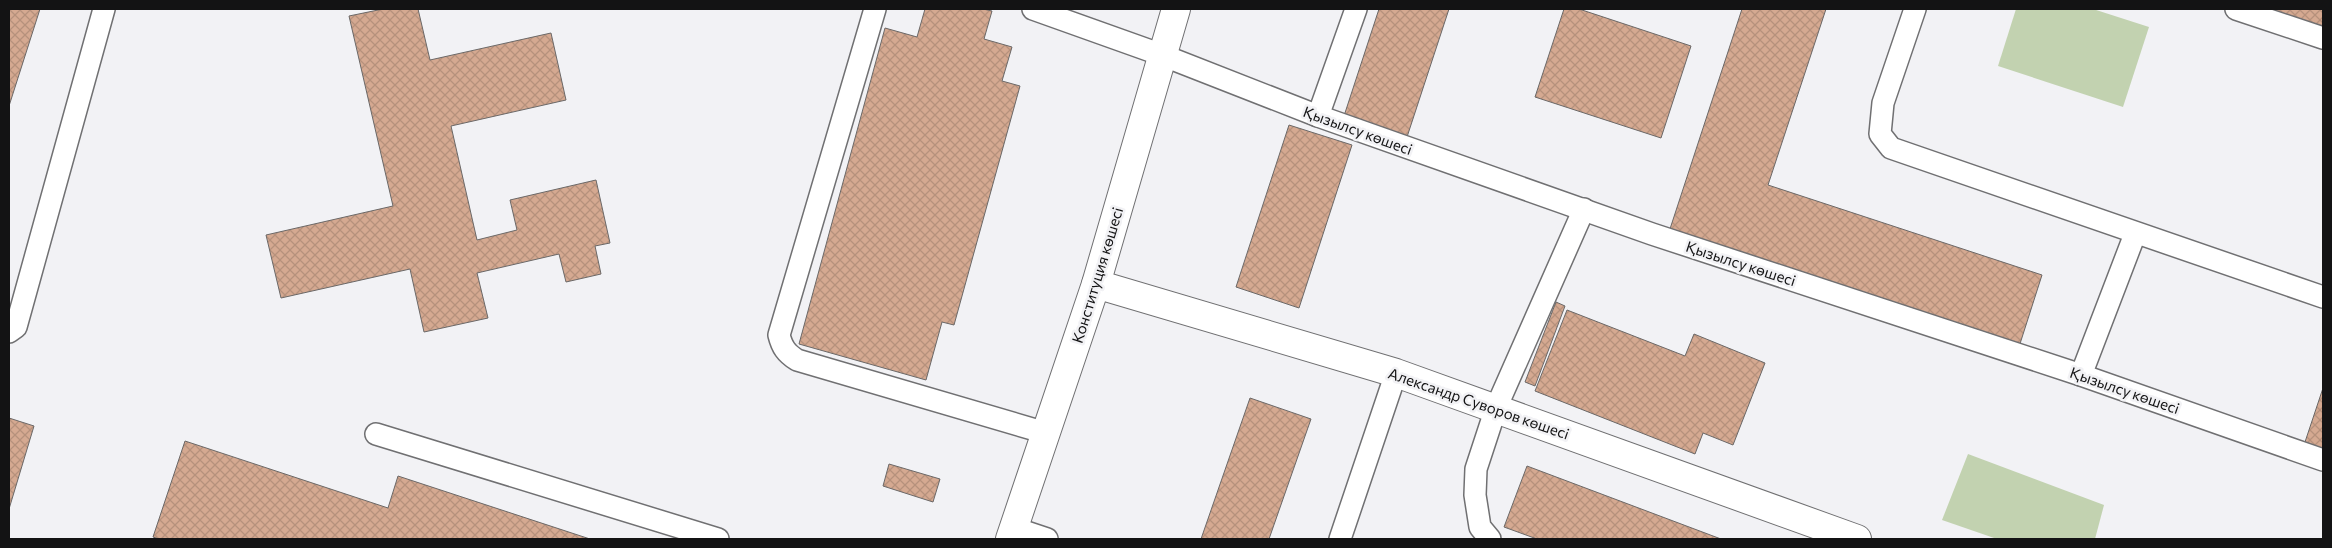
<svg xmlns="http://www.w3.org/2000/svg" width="2332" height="548" viewBox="0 0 2332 548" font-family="Commissioner,sans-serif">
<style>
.grass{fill:#c2d2b0}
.building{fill:url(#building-cross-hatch);stroke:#6b6867}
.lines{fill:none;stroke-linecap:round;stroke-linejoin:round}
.service-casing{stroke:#707072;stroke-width:24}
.minor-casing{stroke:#707072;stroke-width:30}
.secondary-casing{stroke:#707072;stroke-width:30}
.service{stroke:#fff;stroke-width:21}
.minor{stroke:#fff;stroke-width:28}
.secondary{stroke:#fff;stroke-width:28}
.labels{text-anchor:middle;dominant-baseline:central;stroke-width:5;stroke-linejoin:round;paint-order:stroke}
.street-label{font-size:15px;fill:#131314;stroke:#f2f2f5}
</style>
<defs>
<pattern id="building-cross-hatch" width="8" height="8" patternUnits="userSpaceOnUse" patternTransform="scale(1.25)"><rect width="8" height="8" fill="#d5a991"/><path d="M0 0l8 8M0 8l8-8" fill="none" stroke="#b6917c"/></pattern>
</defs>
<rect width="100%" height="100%" fill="#f2f2f5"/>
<!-- grass -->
<g class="grass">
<polygon points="2016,9 2093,9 2149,27 2123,107 1998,66"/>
<polygon points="1968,454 2104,505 2095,539 1997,539 1942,520"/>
</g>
<!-- building -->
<g class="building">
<polygon points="9,9 40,9 9,106"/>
<polygon points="383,9 418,9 430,60 551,33 566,100 451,126 477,240 517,230 510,200 596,180 610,243 595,246 601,274 566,282 559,254 477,273 488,318 424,332 410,269 281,298 266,235 393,206 349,16"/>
<polygon points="925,9 983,9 992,11 984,39 1012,47 1002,81 1020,86 954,325 942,322 926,380 799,344 885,28 917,37"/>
<polygon points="1379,9 1449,9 1406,140 1343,119"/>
<polygon points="1564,9 1579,9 1691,46 1661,138 1535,97"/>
<polygon points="1742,9 1826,9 1768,185 2042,275 2018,350 1668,235"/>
<polygon points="2246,9 2323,9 2323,34"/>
<polygon points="1289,125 1352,145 1299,308 1236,287"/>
<polygon points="1556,302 1565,306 1535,386 1525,382"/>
<polygon points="1567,310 1685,356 1694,334 1765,363 1733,445 1703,433 1695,454 1535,391"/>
<polygon points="2323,388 2323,452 2304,445"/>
<polygon points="1250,398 1311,419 1269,539 1201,539"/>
<polygon points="9,418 34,426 9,509"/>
<polygon points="185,441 388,508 398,476 590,539 159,539 153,537"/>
<polygon points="889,464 940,479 933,502 883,486"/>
<polygon points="1527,466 1721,539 1537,539 1504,527"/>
</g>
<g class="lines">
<defs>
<g id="service">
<path d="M875,9L779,335C782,347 786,353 797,360L1046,433"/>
<polyline points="1033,9 1162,55 1318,116 1652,234 2081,375 2323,460"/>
<polyline points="1915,9 1883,103 1880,134 1891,148 2323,297"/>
<polyline points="2236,9 2323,38"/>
<polyline points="1318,116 1356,9"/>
<polyline points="9,332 16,327 104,9"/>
<polyline points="2081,375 2135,234"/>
<polyline points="376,434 718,539"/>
<polyline points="1014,528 1047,539"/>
<polyline points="1340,539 1396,373"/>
<polyline points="1490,539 1480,527 1475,495 1476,469 1496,408 1584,209"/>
</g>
<polyline id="minor" points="1096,284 1396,373 1857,539"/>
<polyline id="secondary" points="1010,539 1096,284 1176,9"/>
</defs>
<!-- service casing -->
<use href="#service" class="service-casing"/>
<!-- minor casing -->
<use href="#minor" class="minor-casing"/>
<!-- secondary casing -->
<use href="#secondary" class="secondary-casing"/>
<!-- service -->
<use href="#service" class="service"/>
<!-- minor -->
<use href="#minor" class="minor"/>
<!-- secondary -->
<use href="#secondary" class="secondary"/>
</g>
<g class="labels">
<!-- street labels -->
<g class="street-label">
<text transform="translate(1358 130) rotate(20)">Қызылсу көшесі</text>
<text transform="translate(1741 263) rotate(18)">Қызылсу көшесі</text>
<text transform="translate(1097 275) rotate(-73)">Конституция көшесі</text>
<text transform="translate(2125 390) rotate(19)">Қызылсу көшесі</text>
<text transform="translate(1479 403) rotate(19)">Александр Суворов көшесі</text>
</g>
</g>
<!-- border -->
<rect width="2332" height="548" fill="none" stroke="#131314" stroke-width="20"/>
</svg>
